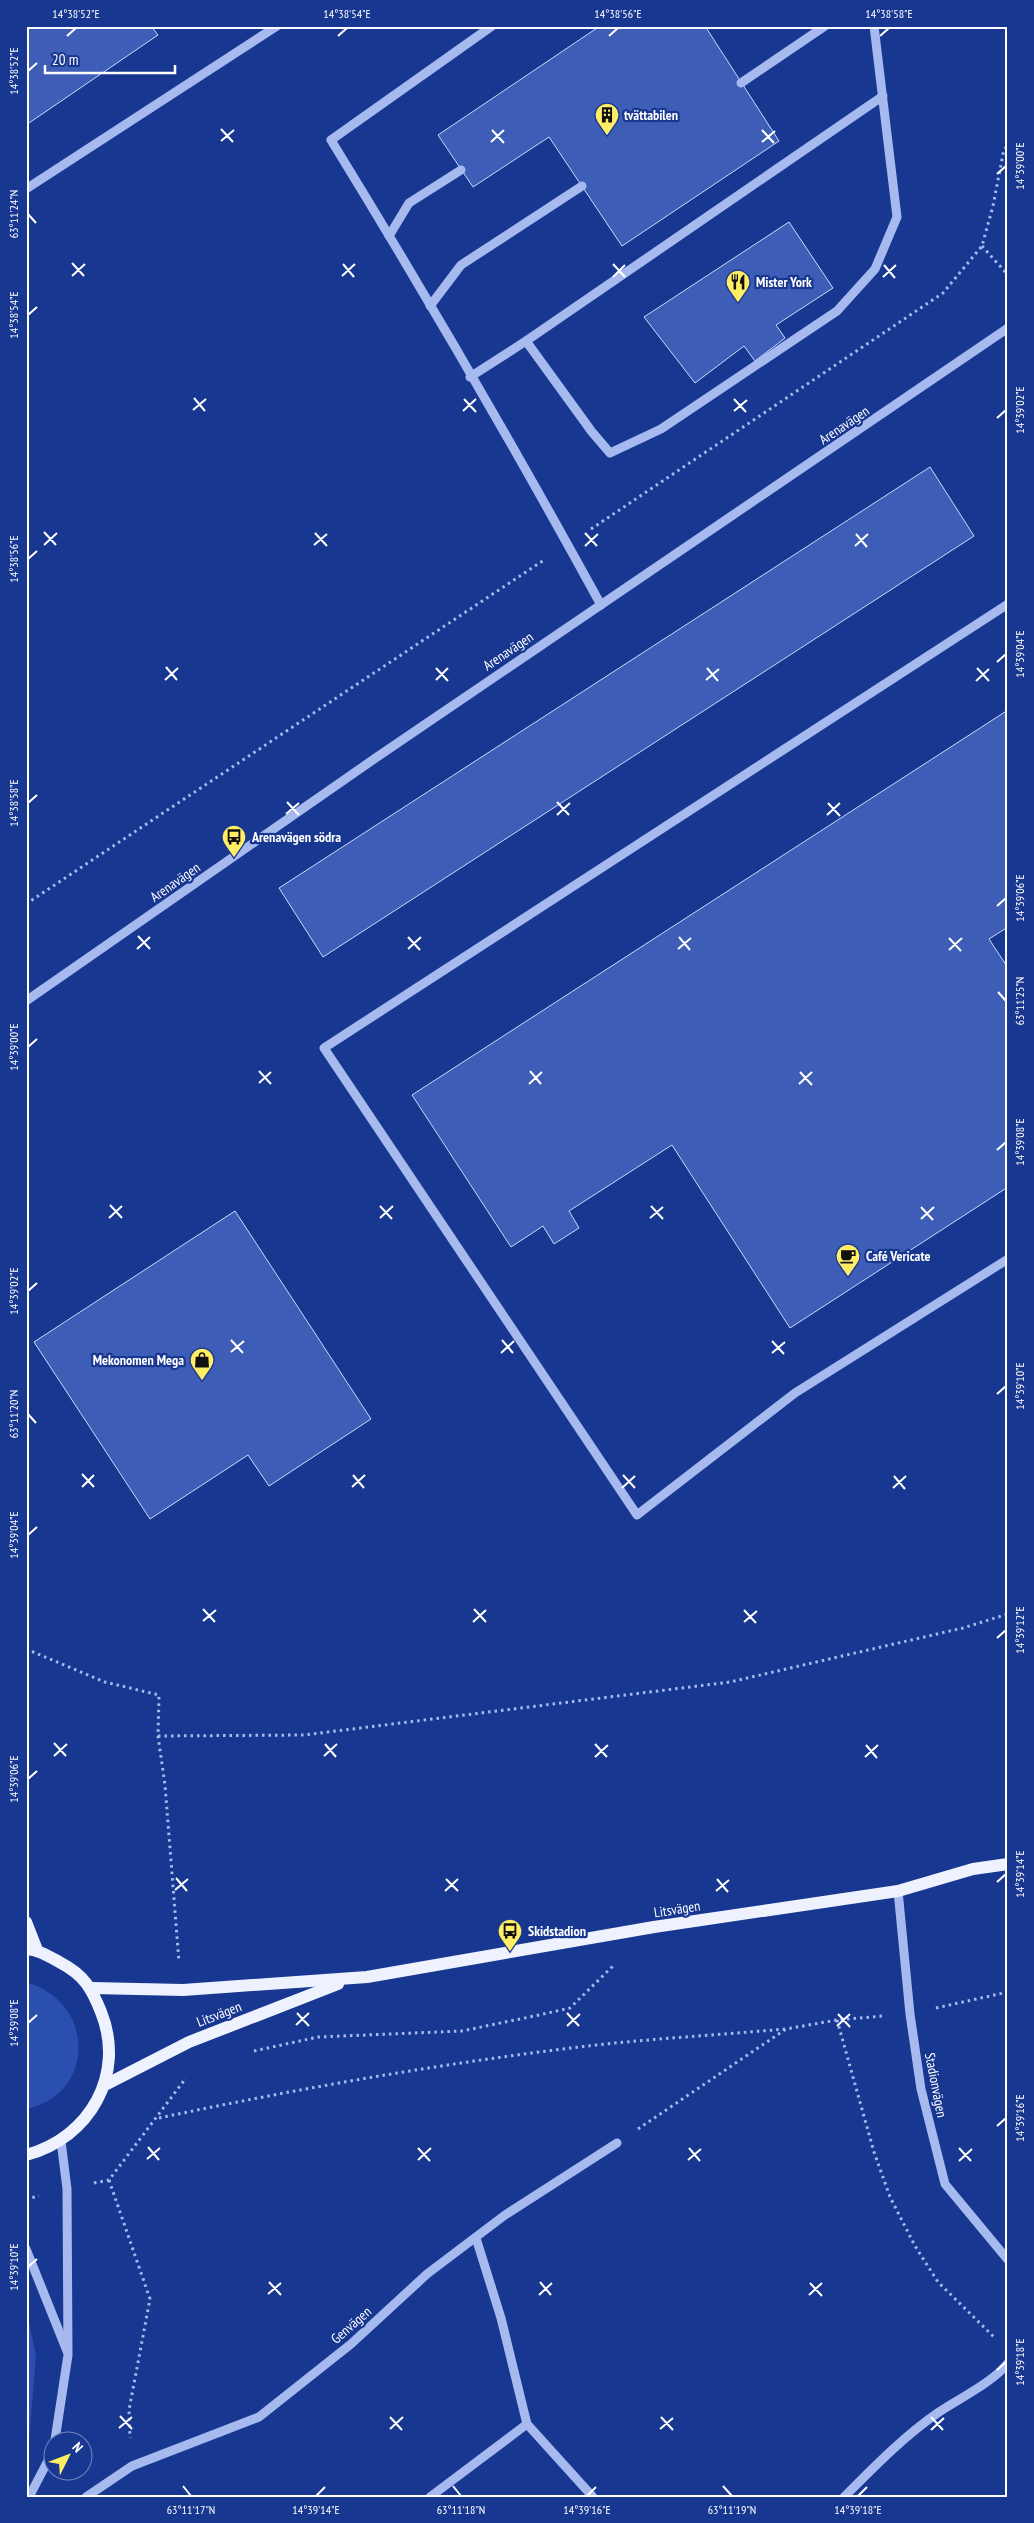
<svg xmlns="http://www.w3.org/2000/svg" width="1034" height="2523" viewBox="0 0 1034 2523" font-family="'PT Sans Narrow',sans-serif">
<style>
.green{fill:#2b4fae}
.building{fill:#3d5db6;stroke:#ccd9fb}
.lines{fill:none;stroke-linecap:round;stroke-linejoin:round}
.path{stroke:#a6baef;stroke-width:3;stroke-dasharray:2.5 4;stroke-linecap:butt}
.minor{stroke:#a6baef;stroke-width:9}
.major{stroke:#eef2ff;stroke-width:12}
.ticks{fill:none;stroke:#fff;stroke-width:2}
.labels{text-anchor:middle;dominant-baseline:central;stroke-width:4.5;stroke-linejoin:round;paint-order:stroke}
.poi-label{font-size:14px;font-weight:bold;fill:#fff;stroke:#183790;text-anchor:start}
.street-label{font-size:14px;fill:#fff;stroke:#183790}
.neatline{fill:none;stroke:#fff;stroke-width:2}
.ticks-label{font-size:12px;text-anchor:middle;fill:#fff}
</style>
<rect width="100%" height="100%" fill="#183790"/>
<!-- green -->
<g class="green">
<path d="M26,1982C96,2002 96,2095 26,2109Z"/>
<polygon points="26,2308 36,2355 29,2441 26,2446"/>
</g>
<!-- building -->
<g class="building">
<polygon points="26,26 151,26 158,35 26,125"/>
<polygon points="600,26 705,26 779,141 622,246 549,137 473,187 438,135"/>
<polygon points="789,222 833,288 776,325 785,338 755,361 744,346 695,383 644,317"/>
<polygon points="930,467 974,536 323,957 279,888"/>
<polygon points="1008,710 1008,927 989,939 1008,968 1008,1187 790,1328 672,1145 569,1211 579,1228 554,1244 543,1226 511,1247 412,1095"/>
<polygon points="235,1211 371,1419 269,1486 248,1455 150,1519 34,1342"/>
</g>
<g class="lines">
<!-- path -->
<g class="path">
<polyline points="982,246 1008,275"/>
<polyline points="591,529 943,293 982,246 993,206 1004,149 1008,146"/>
<polyline points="26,904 544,560"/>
<polyline points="26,1649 105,1682 159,1695 158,1736 165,1785 179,1962"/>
<polyline points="158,1736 304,1735 730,1682 963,1628 1008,1614"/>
<polyline points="936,2008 1008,1992"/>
<polyline points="837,2020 874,2152 890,2197 915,2246 938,2282 996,2339"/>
<polyline points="254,2051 318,2037 462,2031 539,2015 570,2008 614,1965"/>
<path d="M159,2118C306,2087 455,2061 605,2044C665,2038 726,2034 786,2029"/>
<polyline points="638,2129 786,2029 837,2020 883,2016"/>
<polyline points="109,2180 150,2299 129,2410 130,2438"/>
<polyline points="94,2183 109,2180 186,2078"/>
<polyline points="26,2199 39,2196"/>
</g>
<!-- minor -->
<g class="minor">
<path d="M492,26L331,140C425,293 515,448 601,605"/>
<polyline points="741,83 825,26"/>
<polyline points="26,189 277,26"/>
<polyline points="389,236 409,203 461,170"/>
<polyline points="430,306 461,265 582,186"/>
<polyline points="526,341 883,96"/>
<polyline points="470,377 526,341 592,432 610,453 661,429 837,311 875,269 897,217 874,26"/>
<polyline points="1008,604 324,1048 637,1515 795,1393 1008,1259"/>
<polyline points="26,1001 377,757 1008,328"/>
<polyline points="898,1891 910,2014 921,2089 945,2184 1008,2260"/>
<polyline points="476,2238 501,2318 527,2424 593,2497"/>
<polyline points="26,2249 67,2351"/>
<polyline points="55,2440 68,2355 67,2189 61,2141"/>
<polyline points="29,2497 52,2453"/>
<polyline points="86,2497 132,2466 259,2417 351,2344 427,2274 505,2215 617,2143"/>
<polyline points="430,2497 527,2424"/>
<path d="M844,2497C875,2466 904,2436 939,2412C960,2398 992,2383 1008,2363"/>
</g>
<!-- major -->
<g class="major">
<polyline points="26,1922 37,1950"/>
<path d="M26,1949C40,1950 50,1957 61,1963C84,1975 92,1989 101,2012C126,2074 90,2138 26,2155"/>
<polyline points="92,1988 183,1990 367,1977 654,1927 898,1891 973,1869 1008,1864"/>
<polyline points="105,2085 189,2042 338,1984"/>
</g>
</g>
<!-- ticks -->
<path class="ticks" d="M67,36L76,28M338,36L347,28M609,36L618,28M880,36L889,28M28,71L37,63M221,129L233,142M492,130L504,143M762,130L774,143M221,141L234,130M491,142L504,130M762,142L775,131M997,174L1006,166M28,214L36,223M72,263L84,276M343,264L354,277M613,264L625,277M884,265L895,278M72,276L85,264M342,276L355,264M613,277L625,265M883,277L896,265M28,315L37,307M194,398L205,411M464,399L476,412M734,399L746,412M193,410L206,399M463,411L476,399M734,411L747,400M997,418L1006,410M44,532L56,545M315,533L327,546M585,533L597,546M856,534L867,547M44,545L57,533M314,545L327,534M585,546L598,534M855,546L868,534M28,559L37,551M997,662L1006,654M166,667L177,680M436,668L448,681M707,668L718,681M977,668L989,681M165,680L178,668M436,680L448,668M706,680L719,669M976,681L989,669M287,802L299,815M557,802L569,815M28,803L37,795M828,803L840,816M286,814L299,803M557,815L570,803M827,815L840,803M997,906L1006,898M138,936L150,949M408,937L420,950M679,937L690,950M949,938L961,951M137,949L150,937M408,949L421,937M678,949L691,938M949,950L962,938M998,992L1006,1001M28,1047L37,1039M259,1071L271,1084M530,1071L541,1084M800,1072L812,1085M259,1083L271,1072M529,1084L542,1072M799,1084L812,1072M997,1150L1006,1142M110,1205L122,1218M380,1206L392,1219M651,1206L663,1219M921,1207L933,1220M109,1218L122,1206M380,1218L393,1206M650,1218L663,1207M921,1219L934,1207M28,1291L37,1283M231,1340L243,1353M502,1340L513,1353M772,1341L784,1354M231,1352L244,1341M501,1353L514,1341M772,1353L785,1342M997,1394L1006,1386M28,1414L36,1423M82,1474L94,1487M353,1475L364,1488M623,1475L635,1488M894,1476L905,1489M82,1487L94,1475M352,1487L365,1475M622,1488L635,1476M893,1488L906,1476M28,1535L37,1527M203,1609L215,1622M474,1609L486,1622M744,1610L756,1623M203,1621L216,1610M473,1622L486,1610M744,1622L757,1611M997,1638L1006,1630M54,1743L66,1756M325,1744L336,1757M595,1744L607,1757M866,1745L877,1758M54,1756L67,1744M324,1756L337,1744M595,1757L608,1745M865,1757L878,1745M28,1779L37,1771M176,1878L187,1891M446,1879L458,1891M717,1879L728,1892M997,1882L1006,1874M175,1890L188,1879M445,1891L458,1879M716,1891L729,1880M297,2013L309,2026M567,2013L579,2026M838,2014L850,2027M28,2023L37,2015M296,2025L309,2013M567,2026L580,2014M837,2026L850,2014M997,2126L1006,2118M148,2147L159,2160M418,2148L430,2161M689,2148L700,2161M959,2148L971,2161M147,2159L160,2148M418,2160L431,2148M688,2160L701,2149M959,2161L972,2149M28,2267L37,2259M269,2282L281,2295M540,2282L551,2295M810,2283L822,2296M268,2294L281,2283M539,2295L552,2283M809,2295L822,2283M997,2370L1006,2362M120,2416L132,2429M390,2417L402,2430M661,2417L673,2430M931,2417L943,2430M119,2428L132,2417M390,2429L403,2417M660,2429L673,2418M931,2430L944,2418M183,2486L191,2496M453,2486L461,2496M723,2486L732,2496M316,2496L325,2487M587,2496L596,2487M858,2496L867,2487"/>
<!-- icons -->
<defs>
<symbol id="building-pin" viewBox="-11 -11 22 30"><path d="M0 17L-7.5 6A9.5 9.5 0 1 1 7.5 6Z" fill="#ffee64" stroke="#183790"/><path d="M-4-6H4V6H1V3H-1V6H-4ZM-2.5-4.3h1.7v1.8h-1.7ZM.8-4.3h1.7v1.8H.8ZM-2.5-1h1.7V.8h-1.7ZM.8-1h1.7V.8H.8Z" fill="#111"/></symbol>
<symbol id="restaurant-pin" viewBox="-11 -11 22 30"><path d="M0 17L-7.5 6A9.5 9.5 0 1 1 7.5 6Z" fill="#ffee64" stroke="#183790"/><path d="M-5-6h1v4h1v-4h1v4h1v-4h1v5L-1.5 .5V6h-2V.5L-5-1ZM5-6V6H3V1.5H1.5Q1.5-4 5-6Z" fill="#111"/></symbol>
<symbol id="bus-pin" viewBox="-11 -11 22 30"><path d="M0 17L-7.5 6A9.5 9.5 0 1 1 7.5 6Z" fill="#ffee64" stroke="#183790"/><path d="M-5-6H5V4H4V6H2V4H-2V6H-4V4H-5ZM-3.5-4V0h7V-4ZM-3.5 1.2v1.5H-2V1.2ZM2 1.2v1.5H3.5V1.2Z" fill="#111"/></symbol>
<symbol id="cafe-pin" viewBox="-11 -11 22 30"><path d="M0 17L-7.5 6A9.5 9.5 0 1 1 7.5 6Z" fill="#ffee64" stroke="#183790"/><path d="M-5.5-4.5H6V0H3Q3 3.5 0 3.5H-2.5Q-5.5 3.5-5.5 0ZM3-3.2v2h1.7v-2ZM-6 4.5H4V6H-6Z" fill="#111"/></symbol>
<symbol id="shop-pin" viewBox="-11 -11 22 30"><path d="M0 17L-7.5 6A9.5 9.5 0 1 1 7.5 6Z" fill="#ffee64" stroke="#183790"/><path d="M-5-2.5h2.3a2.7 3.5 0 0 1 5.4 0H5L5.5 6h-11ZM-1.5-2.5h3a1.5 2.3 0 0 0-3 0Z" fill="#111"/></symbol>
</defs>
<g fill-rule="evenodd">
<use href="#building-pin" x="593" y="101" width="28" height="38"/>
<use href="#restaurant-pin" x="724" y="268" width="28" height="38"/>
<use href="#bus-pin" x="220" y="823" width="28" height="38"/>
<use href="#cafe-pin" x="834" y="1242" width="28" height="38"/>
<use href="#shop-pin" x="188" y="1346" width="28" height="38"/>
<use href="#bus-pin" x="496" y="1917" width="28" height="38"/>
</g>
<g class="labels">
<!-- poi labels -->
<g class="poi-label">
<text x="624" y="115">tvättabilen</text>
<text x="756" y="282">Mister York</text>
<text x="252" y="837">Arenavägen södra</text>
<text x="866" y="1256">Café Vericate</text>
<text x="184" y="1360" text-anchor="end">Mekonomen Mega</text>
<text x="528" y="1931">Skidstadion</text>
</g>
<!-- street labels -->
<g class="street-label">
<text transform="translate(844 425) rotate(-34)">Arenavägen</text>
<text transform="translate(508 651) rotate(-34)">Arenavägen</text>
<text transform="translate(175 882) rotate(-35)">Arenavägen</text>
<text transform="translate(677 1909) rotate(-9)">Litsvägen</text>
<text transform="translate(219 2014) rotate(-21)">Litsvägen</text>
<text transform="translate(936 2085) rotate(79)">Stadionvägen</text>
<text transform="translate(351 2325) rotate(-41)">Genvägen</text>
</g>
</g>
<!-- border -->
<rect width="1034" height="2523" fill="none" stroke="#183790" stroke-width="55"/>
<!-- north arrow -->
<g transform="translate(68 2456) rotate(48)"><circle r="24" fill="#183790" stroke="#7487bc"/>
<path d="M0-4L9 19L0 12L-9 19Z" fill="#ffee64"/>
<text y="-8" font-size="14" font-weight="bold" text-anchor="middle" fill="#ffffff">N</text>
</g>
<!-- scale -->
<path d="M45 65v8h130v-8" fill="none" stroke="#ffffff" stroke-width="2.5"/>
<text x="52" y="65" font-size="15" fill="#ffffff" stroke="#183790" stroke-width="4" paint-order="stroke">20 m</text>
<rect x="28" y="28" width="978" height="2468" class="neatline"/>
<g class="ticks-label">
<text x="76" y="18">14°38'52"E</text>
<text x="347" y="18">14°38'54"E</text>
<text x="618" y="18">14°38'56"E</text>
<text x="889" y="18">14°38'58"E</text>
<text transform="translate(14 71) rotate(-90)" y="4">14°38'52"E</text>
<text transform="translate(1020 166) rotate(-90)" y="4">14°39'00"E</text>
<text transform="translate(14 214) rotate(-90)" y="4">63°11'24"N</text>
<text transform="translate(14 315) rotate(-90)" y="4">14°38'54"E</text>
<text transform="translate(1020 410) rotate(-90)" y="4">14°39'02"E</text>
<text transform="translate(14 559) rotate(-90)" y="4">14°38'56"E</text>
<text transform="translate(1020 654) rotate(-90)" y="4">14°39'04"E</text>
<text transform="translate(14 803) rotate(-90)" y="4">14°38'58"E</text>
<text transform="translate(1020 898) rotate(-90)" y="4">14°39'06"E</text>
<text transform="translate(1020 1001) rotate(-90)" y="4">63°11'25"N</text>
<text transform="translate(14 1047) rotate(-90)" y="4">14°39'00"E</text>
<text transform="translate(1020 1142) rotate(-90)" y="4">14°39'08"E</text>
<text transform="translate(14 1291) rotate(-90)" y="4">14°39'02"E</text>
<text transform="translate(1020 1386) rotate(-90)" y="4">14°39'10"E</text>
<text transform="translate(14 1414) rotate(-90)" y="4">63°11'20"N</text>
<text transform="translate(14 1535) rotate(-90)" y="4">14°39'04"E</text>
<text transform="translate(1020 1630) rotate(-90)" y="4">14°39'12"E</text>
<text transform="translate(14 1779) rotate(-90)" y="4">14°39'06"E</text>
<text transform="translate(1020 1874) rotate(-90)" y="4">14°39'14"E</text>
<text transform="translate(14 2023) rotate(-90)" y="4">14°39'08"E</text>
<text transform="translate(1020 2118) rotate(-90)" y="4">14°39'16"E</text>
<text transform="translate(14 2267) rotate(-90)" y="4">14°39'10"E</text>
<text transform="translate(1020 2362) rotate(-90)" y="4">14°39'18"E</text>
<text x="191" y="2514">63°11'17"N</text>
<text x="316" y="2514">14°39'14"E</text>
<text x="461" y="2514">63°11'18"N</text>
<text x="587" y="2514">14°39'16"E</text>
<text x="732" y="2514">63°11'19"N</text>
<text x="858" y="2514">14°39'18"E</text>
</g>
</svg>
